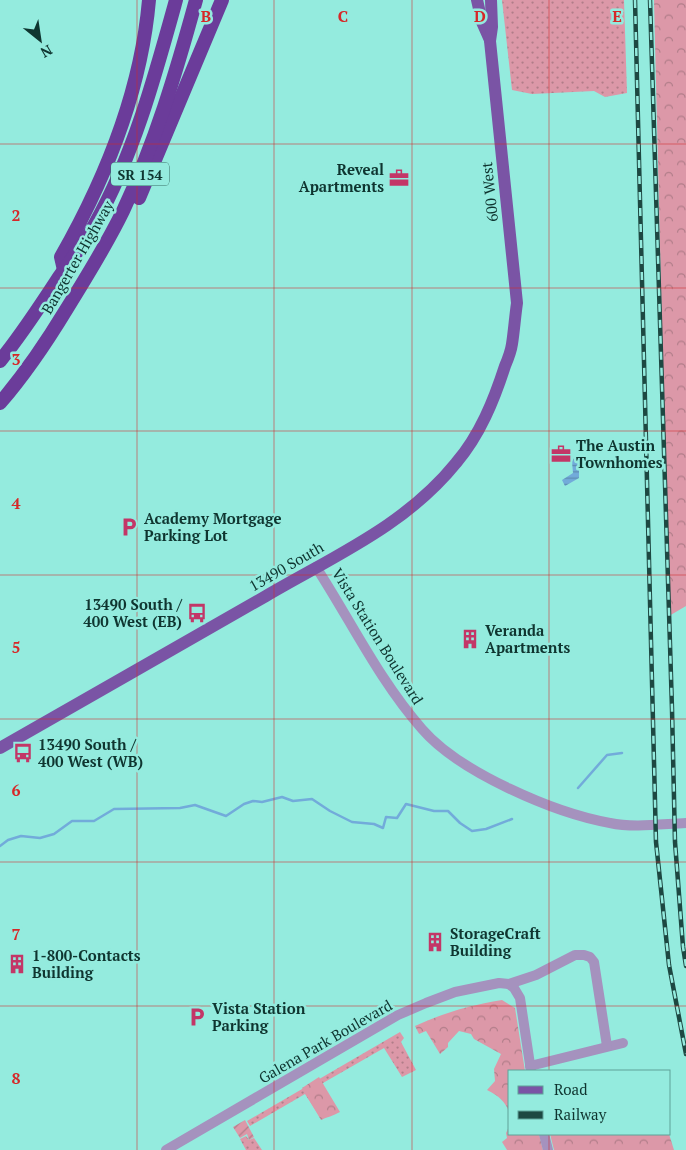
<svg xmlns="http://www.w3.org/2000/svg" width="686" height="1150" viewBox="0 0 686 1150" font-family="'PT Serif',serif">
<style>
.grass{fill:url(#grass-dots)}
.forest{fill:url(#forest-crowns)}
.garden{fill:url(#garden-furrows)}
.water{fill:url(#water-rules)}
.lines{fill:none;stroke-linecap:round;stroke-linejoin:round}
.stream{stroke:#72abda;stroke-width:2.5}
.minor{stroke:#a592be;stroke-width:10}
.major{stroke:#7a54a5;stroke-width:12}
.highway{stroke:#6b3c9a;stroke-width:14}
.rail-casing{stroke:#1d4842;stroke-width:4.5}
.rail{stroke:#94ebde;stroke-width:2.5;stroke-dasharray:8;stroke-linecap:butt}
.grid{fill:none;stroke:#d62828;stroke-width:1;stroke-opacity:0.55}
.labels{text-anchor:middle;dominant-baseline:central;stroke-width:5;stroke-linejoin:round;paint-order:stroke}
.shield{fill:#94ebde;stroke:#376c64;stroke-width:1}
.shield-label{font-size:14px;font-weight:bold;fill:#0f3530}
.poi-label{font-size:15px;font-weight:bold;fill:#0f3530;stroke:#94ebde;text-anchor:start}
.street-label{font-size:15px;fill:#0f3530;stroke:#94ebde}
.grid-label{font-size:16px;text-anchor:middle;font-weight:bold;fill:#d62828;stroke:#94ebde;stroke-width:5;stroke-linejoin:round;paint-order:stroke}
</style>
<defs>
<pattern id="grass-dots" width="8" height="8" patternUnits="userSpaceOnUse" patternTransform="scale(1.25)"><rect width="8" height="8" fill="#dc98a8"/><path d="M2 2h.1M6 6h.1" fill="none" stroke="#b17d89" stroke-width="1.8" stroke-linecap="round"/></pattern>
<pattern id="forest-crowns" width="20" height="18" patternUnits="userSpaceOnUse" patternTransform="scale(1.25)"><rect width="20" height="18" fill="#dc98a8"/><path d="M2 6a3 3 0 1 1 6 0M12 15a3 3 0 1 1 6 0" fill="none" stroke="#b17d89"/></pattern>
<pattern id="garden-furrows" width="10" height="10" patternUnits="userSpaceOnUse" patternTransform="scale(1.25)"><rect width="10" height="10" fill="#dc98a8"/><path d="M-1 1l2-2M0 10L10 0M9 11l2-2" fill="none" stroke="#b17d89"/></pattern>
<pattern id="water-rules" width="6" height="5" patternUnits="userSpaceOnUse" patternTransform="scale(1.25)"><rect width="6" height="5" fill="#72abda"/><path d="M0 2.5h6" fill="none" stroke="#5c8cb1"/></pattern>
</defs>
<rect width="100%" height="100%" fill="#94ebde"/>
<!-- grass -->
<g class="grass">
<polygon points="502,0 624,0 627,93 605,97 594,91 532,94 512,90"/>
<polygon points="400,1032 404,1038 401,1042 416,1070 402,1077 384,1048 323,1083 327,1116 321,1119 305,1094 250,1126 247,1121"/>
<polygon points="246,1136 249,1140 254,1138 262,1150 246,1150 240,1139"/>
</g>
<!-- forest -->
<g class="forest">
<polygon points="654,0 686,0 686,606 669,616"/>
<path d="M502,1000L515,1008L525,1071H510V1114C505,1101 499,1096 487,1090L495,1081L494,1069L501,1054L474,1039L471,1034L459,1031L448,1043V1047L440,1054L426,1031L419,1034L415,1026C443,1013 471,1005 502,1000Z"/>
<path d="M319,1077L340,1112C333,1116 327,1117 321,1120L302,1088Z"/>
<polygon points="510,1125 510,1134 539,1134 543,1150 507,1150 502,1142 507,1138 506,1133"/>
<polygon points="550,1134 669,1134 674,1150 554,1150"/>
</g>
<!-- garden -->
<polygon class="garden" points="245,1120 254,1137 249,1140 247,1134 240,1138 233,1127"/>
<!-- water -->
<polygon class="water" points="574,458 579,462 579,478 565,486 562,480 573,473 572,462"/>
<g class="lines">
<!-- stream -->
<g class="stream">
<polyline points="578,788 607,755 622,753"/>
<polyline points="0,846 8,840 21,836 40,838 54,834 72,821 94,821 114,809 180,808 195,805 226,816 244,804 253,801 262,802 282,797 293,801 312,799 330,811 352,822 374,824 383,828 386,817 397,818 406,804 434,811 448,811 460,823 472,831 486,829 512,819"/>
</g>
<!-- minor -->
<g class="minor">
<path d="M316,567C351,621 379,680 422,729C459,772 554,813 610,823C633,828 662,824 686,823"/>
<polyline points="509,984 514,988 520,998 531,1071"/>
<polyline points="530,1066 623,1043"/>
<polyline points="544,1134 548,1150"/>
<polyline points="166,1150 398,1015 426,1003 455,992 499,983 509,984 536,975 575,955 584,955 590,957 594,962 607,1046"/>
</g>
<!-- major -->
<g class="major">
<polyline points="477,0 482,22 490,40"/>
<path d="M0,748C89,697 177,647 266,596C334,556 405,526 456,463C480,435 494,400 505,366C508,359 511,351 512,344C514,331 515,317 517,303L490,41L492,27L491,0"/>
</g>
<!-- highway -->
<g class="highway">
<polyline points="139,198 222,0"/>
<path d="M64,270L61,257C106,178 141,92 149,0"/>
<path d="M0,361C22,334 40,306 59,277C71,260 84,243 95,224C134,154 155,76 176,0"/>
<path d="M0,403C25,374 46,343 66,310C86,278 106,246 123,211C155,143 176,73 196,0"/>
</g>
<defs>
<g id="rail">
<polyline points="635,0 656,842 669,965 686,1054"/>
<polyline points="650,0 672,709 675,842 683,947 686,966"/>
</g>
</defs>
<!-- rail casing -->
<use href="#rail" class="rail-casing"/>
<!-- rail -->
<use href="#rail" class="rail"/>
</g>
<!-- grid -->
<path class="grid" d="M137,0V1150M274,0V1150M412,0V1150M549,0V1071M0,144H686M0,288H686M0,431H686M0,575H686M0,719H686M0,862H686M0,1006H686M549,1134V1150"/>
<!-- icons -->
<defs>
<symbol id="office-bare" viewBox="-9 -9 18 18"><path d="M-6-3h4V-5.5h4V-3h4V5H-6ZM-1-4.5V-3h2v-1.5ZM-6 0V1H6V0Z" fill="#c33667" stroke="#94ebde" stroke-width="2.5" paint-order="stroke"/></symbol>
<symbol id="parking-bare" viewBox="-9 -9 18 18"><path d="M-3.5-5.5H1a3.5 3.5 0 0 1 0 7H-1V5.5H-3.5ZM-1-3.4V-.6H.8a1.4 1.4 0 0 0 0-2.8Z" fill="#c33667" stroke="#94ebde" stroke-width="2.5" paint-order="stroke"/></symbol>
<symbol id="bus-bare" viewBox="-9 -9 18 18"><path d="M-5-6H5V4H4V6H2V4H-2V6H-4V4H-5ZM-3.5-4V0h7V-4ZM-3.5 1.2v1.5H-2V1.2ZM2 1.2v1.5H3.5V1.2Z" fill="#c33667" stroke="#94ebde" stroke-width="2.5" paint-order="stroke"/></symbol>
<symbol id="building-bare" viewBox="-9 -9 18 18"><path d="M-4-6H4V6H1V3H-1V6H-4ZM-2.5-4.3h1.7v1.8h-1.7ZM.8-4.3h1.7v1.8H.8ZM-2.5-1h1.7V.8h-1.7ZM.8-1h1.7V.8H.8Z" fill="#c33667" stroke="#94ebde" stroke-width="2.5" paint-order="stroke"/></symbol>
</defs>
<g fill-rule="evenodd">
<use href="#office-bare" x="385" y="164" width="28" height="28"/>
<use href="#office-bare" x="547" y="440" width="28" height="28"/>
<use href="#parking-bare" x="115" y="513" width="28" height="28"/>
<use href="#bus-bare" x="183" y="599" width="28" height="28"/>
<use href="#building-bare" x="456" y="625" width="28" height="28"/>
<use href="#bus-bare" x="9" y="739" width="28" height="28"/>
<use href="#building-bare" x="421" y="928" width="28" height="28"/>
<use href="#building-bare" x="3" y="950" width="28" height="28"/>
<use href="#parking-bare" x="183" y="1003" width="28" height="28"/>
</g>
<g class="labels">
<!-- shield labels -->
<rect class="shield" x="111" y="162.5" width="58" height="23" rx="4"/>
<g class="shield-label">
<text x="140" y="174">SR 154</text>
</g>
<!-- poi labels -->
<g class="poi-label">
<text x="384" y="169" text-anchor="end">Reveal<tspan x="384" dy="17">Apartments</tspan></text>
<text x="576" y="445">The Austin<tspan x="576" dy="17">Townhomes</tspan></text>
<text x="144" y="518">Academy Mortgage<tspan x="144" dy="17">Parking Lot</tspan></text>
<text x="182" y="604" text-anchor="end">13490 South /<tspan x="182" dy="17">400 West (EB)</tspan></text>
<text x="485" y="630">Veranda<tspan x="485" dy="17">Apartments</tspan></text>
<text x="38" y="744">13490 South /<tspan x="38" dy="17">400 West (WB)</tspan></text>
<text x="450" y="933">StorageCraft<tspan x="450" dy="17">Building</tspan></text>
<text x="32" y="955">1-800-Contacts<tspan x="32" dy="17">Building</tspan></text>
<text x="212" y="1008">Vista Station<tspan x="212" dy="17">Parking</tspan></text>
</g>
<!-- street labels -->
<g class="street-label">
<text transform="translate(489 192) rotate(-96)">600 West</text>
<text transform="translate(77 257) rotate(-60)">Bangerter Highway</text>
<text transform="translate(286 566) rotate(-30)">13490 South</text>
<text transform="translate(378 636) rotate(58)">Vista Station Boulevard</text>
<text transform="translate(325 1041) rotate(-30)">Galena Park Boulevard</text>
</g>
</g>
<g class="grid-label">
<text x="206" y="22">B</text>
<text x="343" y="22">C</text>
<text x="480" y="22">D</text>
<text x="617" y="22">E</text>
<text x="16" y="221">2</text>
<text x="16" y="365">3</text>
<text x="16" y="509">4</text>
<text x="16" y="653">5</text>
<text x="16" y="796">6</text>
<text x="16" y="940">7</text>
<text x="16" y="1084">8</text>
</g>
<!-- legend -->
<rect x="508" y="1070" width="162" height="65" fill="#94ebde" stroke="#5fa298"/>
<rect x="518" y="1086" width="25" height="8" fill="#7a54a5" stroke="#5fa298"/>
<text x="554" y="1095" font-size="15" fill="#0f3530">Road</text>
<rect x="518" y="1111" width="25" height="8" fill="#1d4842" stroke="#5fa298"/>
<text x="554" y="1120" font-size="15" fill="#0f3530">Railway</text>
<!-- north arrow -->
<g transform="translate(40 40) rotate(150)" stroke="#94ebde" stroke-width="4" paint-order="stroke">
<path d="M0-4L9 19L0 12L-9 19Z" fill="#0f3530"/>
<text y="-8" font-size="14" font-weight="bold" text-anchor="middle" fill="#0f3530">N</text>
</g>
</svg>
